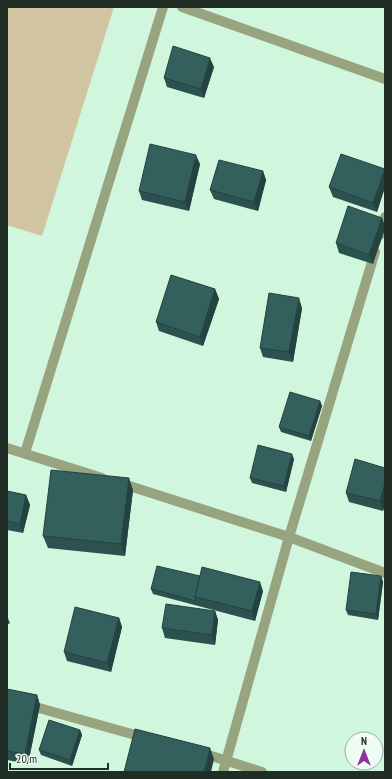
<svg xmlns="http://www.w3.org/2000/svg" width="392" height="779" viewBox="0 0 392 779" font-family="'PT Sans Narrow',sans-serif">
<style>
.green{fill:#d1c4a0}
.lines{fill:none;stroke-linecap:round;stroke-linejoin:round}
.minor{stroke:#97a47f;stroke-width:10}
.wall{fill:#2c524f}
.shaded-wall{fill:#244240}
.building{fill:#335f5c;stroke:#244240}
</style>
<rect width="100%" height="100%" fill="#d1f6de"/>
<!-- green -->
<polygon class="green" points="7,7 114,7 42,236 7,225"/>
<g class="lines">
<!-- minor -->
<g class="minor">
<polyline points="182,7 385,79"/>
<polyline points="380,235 385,217"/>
<polyline points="7,448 102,478"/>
<polyline points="25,453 163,7"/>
<polyline points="120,483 289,537 385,573"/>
<polyline points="7,699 146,738"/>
<polyline points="202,753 262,772"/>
<polyline points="223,772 289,537 375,252"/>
</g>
</g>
<!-- wall -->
<g class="wall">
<polygon points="214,67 204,98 167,87 164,78"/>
<polygon points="200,164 189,211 142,200 139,191"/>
<polygon points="385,169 385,187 377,212 333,197 329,187"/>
<polygon points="263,171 266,180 258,211 214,199 210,190"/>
<polygon points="382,218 373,264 339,253 336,243"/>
<polygon points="215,289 219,299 203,346 159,331 156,322"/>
<polygon points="302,308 293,362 263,357 260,348"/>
<polygon points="320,401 322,406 311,441 281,432 279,427"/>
<polygon points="294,459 286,492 252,483 250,478"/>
<polygon points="385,468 385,505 383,511 349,502 346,493"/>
<polygon points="133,490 125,556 48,548 43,536"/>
<polygon points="7,491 26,495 30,505 23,533 7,530"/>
<polygon points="200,576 263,591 255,621 153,594 151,589"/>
<polygon points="381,576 383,582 378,620 348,615 346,610"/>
<polygon points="215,611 218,620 215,645 165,638 162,628"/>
<polygon points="7,616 10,623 7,625"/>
<polygon points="119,618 122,627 111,672 67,661 64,652"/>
<polygon points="7,689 37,695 40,705 28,764 7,760"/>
<polygon points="80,730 82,735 72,766 41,755 39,750"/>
</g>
<!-- shaded-wall -->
<g class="shaded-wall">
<polygon points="210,58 214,67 204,98 201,89"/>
<polygon points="196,155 200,164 189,211 185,202"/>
<polygon points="385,169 385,187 377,212 373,203"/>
<polygon points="263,171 266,180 258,211 254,202"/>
<polygon points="382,218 385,226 385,229 373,264 369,255"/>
<polygon points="215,289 219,299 203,346 200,337"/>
<polygon points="299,298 302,308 293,362 289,352"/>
<polygon points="320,401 322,406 311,441 309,436"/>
<polygon points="292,454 294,459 286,492 284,486"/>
<polygon points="129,478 133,490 125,556 121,544"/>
<polygon points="385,483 385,505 383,511 380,501"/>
<polygon points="26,495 30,505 23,533 20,524"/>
<polygon points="381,576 383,582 378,620 376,614"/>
<polygon points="260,582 263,591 255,621 252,611"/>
<polygon points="215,611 218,620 215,645 212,635"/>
<polygon points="119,618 122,627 111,672 107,663"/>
<polygon points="37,695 40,705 28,764 25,754"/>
<polygon points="80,730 82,735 72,766 70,760"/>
<polygon points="210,748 214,759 211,772 204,772"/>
</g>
<!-- building -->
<g class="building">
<polygon points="173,46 210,58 201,89 164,78"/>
<polygon points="150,144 196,155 185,202 139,191"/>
<polygon points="341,154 385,169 373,203 329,187"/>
<polygon points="219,160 263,171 254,202 210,190"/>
<polygon points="348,206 382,218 369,255 336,243"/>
<polygon points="171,275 215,289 200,337 156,322"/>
<polygon points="269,293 299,298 289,352 260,348"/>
<polygon points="290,392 320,401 309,436 279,427"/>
<polygon points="258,445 292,454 284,486 250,478"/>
<polygon points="355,459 385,468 385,483 380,501 346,493"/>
<polygon points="51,470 129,478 121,544 43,536"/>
<polygon points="7,491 26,495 20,524 7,521"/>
<polygon points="157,566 200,576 195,597 196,601 151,589"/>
<polygon points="202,567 260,582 252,611 195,597"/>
<polygon points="351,572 381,576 376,614 346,610"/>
<polygon points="166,604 215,611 212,635 162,628"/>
<polygon points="75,607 119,618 107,663 64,652"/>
<polygon points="7,689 37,695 25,754 7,751"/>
<polygon points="49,720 80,730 70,760 39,750"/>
<polygon points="135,729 210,748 204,772 124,772"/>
</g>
<!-- border -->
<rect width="392" height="779" fill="none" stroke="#202e26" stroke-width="16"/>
<!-- north arrow -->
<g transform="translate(364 751)"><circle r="19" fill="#eefdf3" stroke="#9caaa1"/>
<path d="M0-3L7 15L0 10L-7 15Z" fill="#90339d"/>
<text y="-6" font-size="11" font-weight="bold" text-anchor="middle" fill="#202e26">N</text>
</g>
<!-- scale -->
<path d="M10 763v6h98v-6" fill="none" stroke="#202e26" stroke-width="2"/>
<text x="16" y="763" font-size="12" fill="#202e26" stroke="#eefdf3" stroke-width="3" paint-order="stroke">20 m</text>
</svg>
